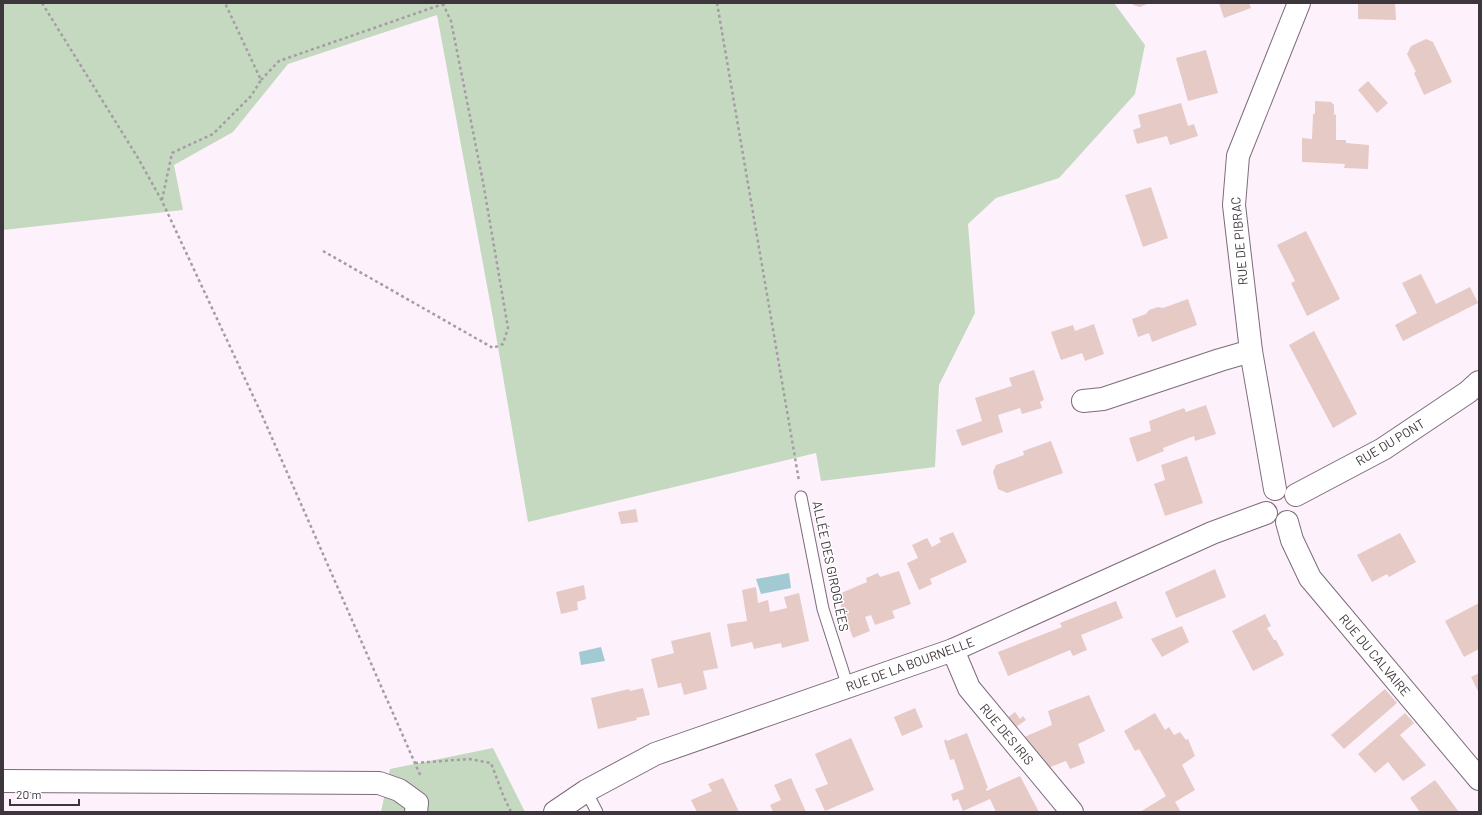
<svg xmlns="http://www.w3.org/2000/svg" width="1482" height="815" viewBox="0 0 1482 815" font-family="Barlow,sans-serif">
<style>
.green{fill:#c5d9c0}
.water{fill:#a1cad2}
.building{fill:#e6cac6}
.lines{fill:none;stroke-linecap:round;stroke-linejoin:round}
.lane-casing{stroke:#7d6b7c;stroke-width:13}
.street-casing{stroke:#7d6b7c;stroke-width:24}
.path{stroke:#a69ca5;stroke-width:2.5;stroke-dasharray:3 3;stroke-linecap:butt}
.lane{stroke:#fff;stroke-width:11}
.street{stroke:#fff;stroke-width:22}
.labels{text-anchor:middle;dominant-baseline:central;stroke-width:3;stroke-linejoin:round;paint-order:stroke}
.street-label{font-size:13px;fill:#3e363d;stroke:#fff}
</style>
<rect width="100%" height="100%" fill="#fdf1fc"/>
<!-- green -->
<g class="green">
<polygon points="3,3 1114,3 1145,45 1135,94 1059,178 996,198 968,224 975,313 939,385 935,467 821,481 816,453 528,522 493,318 437,15 288,64 233,132 174,165 183,210 3,230"/>
<polygon points="493,748 525,812 381,812 390,769"/>
</g>
<!-- water -->
<g class="water">
<polygon points="789,573 791,588 761,594 756,579"/>
<polygon points="601,647 605,661 581,665 579,652"/>
</g>
<!-- building -->
<g class="building">
<polygon points="1133,3 1146,3 1147,4 1140,7 1133,5"/>
<polygon points="1219,3 1249,3 1251,8 1224,18"/>
<polygon points="1358,3 1395,3 1396,20 1358,19"/>
<polygon points="1426,39 1433,42 1452,82 1424,95 1414,73 1416,72 1407,54 1411,46"/>
<polygon points="1206,50 1218,93 1188,101 1176,58"/>
<polygon points="1368,81 1388,103 1377,113 1358,90"/>
<polygon points="1315,101 1331,102 1334,105 1334,115 1336,114 1336,140 1346,140 1346,143 1369,145 1368,169 1344,168 1345,164 1302,162 1302,138 1312,139 1313,114 1315,114"/>
<polygon points="1181,103 1188,126 1194,124 1198,136 1170,145 1167,136 1137,144 1133,130 1141,127 1138,115"/>
<polygon points="1151,187 1168,238 1143,247 1125,195"/>
<polygon points="1306,231 1340,299 1307,316 1291,283 1295,281 1277,245"/>
<polygon points="1421,274 1436,304 1470,287 1478,303 1403,341 1395,325 1417,313 1402,283"/>
<polygon points="1188,299 1197,325 1152,342 1149,333 1138,337 1132,319 1146,314 1149,310 1158,307 1163,308"/>
<polygon points="1094,324 1104,354 1085,361 1082,353 1061,360 1051,332 1073,325 1075,331"/>
<polygon points="1314,331 1357,414 1333,428 1289,345"/>
<polygon points="1034,370 1044,400 1040,402 1042,408 1022,414 1020,408 998,415 1003,432 962,446 956,430 982,421 975,398 1012,386 1009,378"/>
<polygon points="1206,405 1216,434 1195,441 1194,436 1163,448 1164,451 1137,462 1129,438 1151,431 1149,421 1184,408 1186,412"/>
<polygon points="1051,441 1063,473 1007,493 998,489 993,472 996,465 1024,455 1023,451"/>
<polygon points="1187,456 1203,503 1165,516 1154,484 1165,480 1161,465"/>
<polygon points="636,509 638,522 621,524 618,512"/>
<polygon points="953,532 967,562 930,579 932,584 919,590 907,563 918,558 912,545 927,538 932,547 941,542 939,538"/>
<polygon points="1400,533 1416,562 1389,577 1387,574 1372,582 1357,555"/>
<polygon points="1215,569 1226,597 1176,618 1165,592"/>
<polygon points="899,571 911,604 892,611 895,618 875,625 871,615 865,617 870,631 853,638 841,606 839,594 867,582 866,578 878,573 880,577"/>
<polygon points="584,585 586,599 577,602 578,610 561,614 556,592"/>
<polygon points="756,587 758,603 768,600 770,612 787,608 784,597 799,593 809,641 782,648 781,643 754,649 752,642 731,647 727,624 747,621 742,590"/>
<polygon points="1116,601 1123,618 1081,635 1087,650 1073,656 1070,650 1008,676 998,652 1062,627 1060,623"/>
<polygon points="1479,603 1479,649 1464,657 1445,621"/>
<polygon points="1265,614 1271,626 1267,628 1274,640 1276,640 1284,655 1253,671 1232,631"/>
<polygon points="1182,626 1189,642 1162,657 1151,639"/>
<polygon points="710,632 718,668 703,671 707,689 684,695 681,683 658,688 651,659 674,653 671,641"/>
<polygon points="1479,673 1479,693 1471,677"/>
<polygon points="643,688 650,715 636,718 637,720 598,729 591,698 629,689 630,691"/>
<polygon points="1385,689 1397,703 1344,749 1331,735"/>
<polygon points="1089,695 1105,731 1078,744 1085,763 1070,769 1066,761 1048,768 1022,738 1052,725 1048,711"/>
<polygon points="915,708 923,727 902,736 894,717"/>
<polygon points="1015,712 1020,719 1023,716 1026,720 1015,728 1007,718"/>
<polygon points="1155,713 1165,730 1169,727 1174,735 1180,732 1186,740 1188,739 1195,756 1182,765 1195,790 1175,802 1181,812 1140,812 1166,796 1139,749 1135,751 1124,731"/>
<polygon points="1405,713 1414,723 1400,735 1426,765 1403,781 1388,762 1375,773 1358,754"/>
<polygon points="967,733 988,788 986,789 986,791 1020,776 1039,812 996,812 990,799 963,811 958,799 953,801 951,794 964,789 954,759 950,760 944,741 946,739 947,741"/>
<polygon points="851,738 874,790 825,811 815,789 828,784 815,754"/>
<polygon points="723,778 739,812 697,812 691,800 712,791 708,784"/>
<polygon points="791,778 806,812 773,812 770,805 781,800 774,785"/>
<polygon points="1435,780 1459,812 1420,812 1410,798"/>
</g>
<g class="lines">
<defs>
<g id="lane">
<polyline points="801,497 823,609 848,687"/>
<polyline points="586,791 597,812"/>
</g>
<g id="street">
<polyline points="1083,401 1103,399 1220,360 1251,351"/>
<polyline points="1275,489 1251,351 1234,205 1238,156 1299,3"/>
<polyline points="1296,495 1383,449 1468,392 1479,382"/>
<polyline points="1287,522 1292,540 1310,578 1479,779"/>
<polyline points="953,650 969,688 1072,812"/>
<polyline points="3,781 379,783 399,790 417,803 416,812"/>
<polyline points="555,812 586,791 655,754 953,650 1212,533 1266,513"/>
</g>
</defs>
<!-- lane casing -->
<use href="#lane" class="lane-casing"/>
<!-- street casing -->
<use href="#street" class="street-casing"/>
<!-- path -->
<g class="path">
<polyline points="42,3 138,158 162,201 261,413 421,777"/>
<polyline points="717,3 799,481"/>
<polyline points="261,80 279,61 443,4 443,3"/>
<polyline points="162,200 172,153 213,134 251,96 261,80 225,3"/>
<polyline points="323,251 493,348 503,344 508,328 483,182 451,21 443,4"/>
<polyline points="415,763 469,759 491,763 503,795 511,812"/>
</g>
<!-- lane -->
<use href="#lane" class="lane"/>
<!-- street -->
<use href="#street" class="street"/>
</g>
<g class="labels">
<!-- street labels -->
<g class="street-label">
<text transform="translate(1239 241) rotate(-95)">RUE DE PIBRAC</text>
<text transform="translate(1390 442) rotate(-31)">RUE DU PONT</text>
<text transform="translate(831 566) rotate(78)">ALLÉE DES GIROGLÉES</text>
<text transform="translate(1375 655) rotate(50)">RUE DU CALVAIRE</text>
<text transform="translate(910 664) rotate(-20)">RUE DE LA BOURNELLE</text>
<text transform="translate(1007 734) rotate(50)">RUE DES IRIS</text>
</g>
</g>
<!-- border -->
<rect width="1482" height="815" fill="none" stroke="#3e363d" stroke-width="8"/>
<!-- scale -->
<path d="M10 799v6h69v-6" fill="none" stroke="#3e363d" stroke-width="2"/>
<text x="16" y="799" font-size="12" fill="#3e363d" stroke="#ffffff" stroke-width="3" paint-order="stroke">20 m</text>
</svg>
